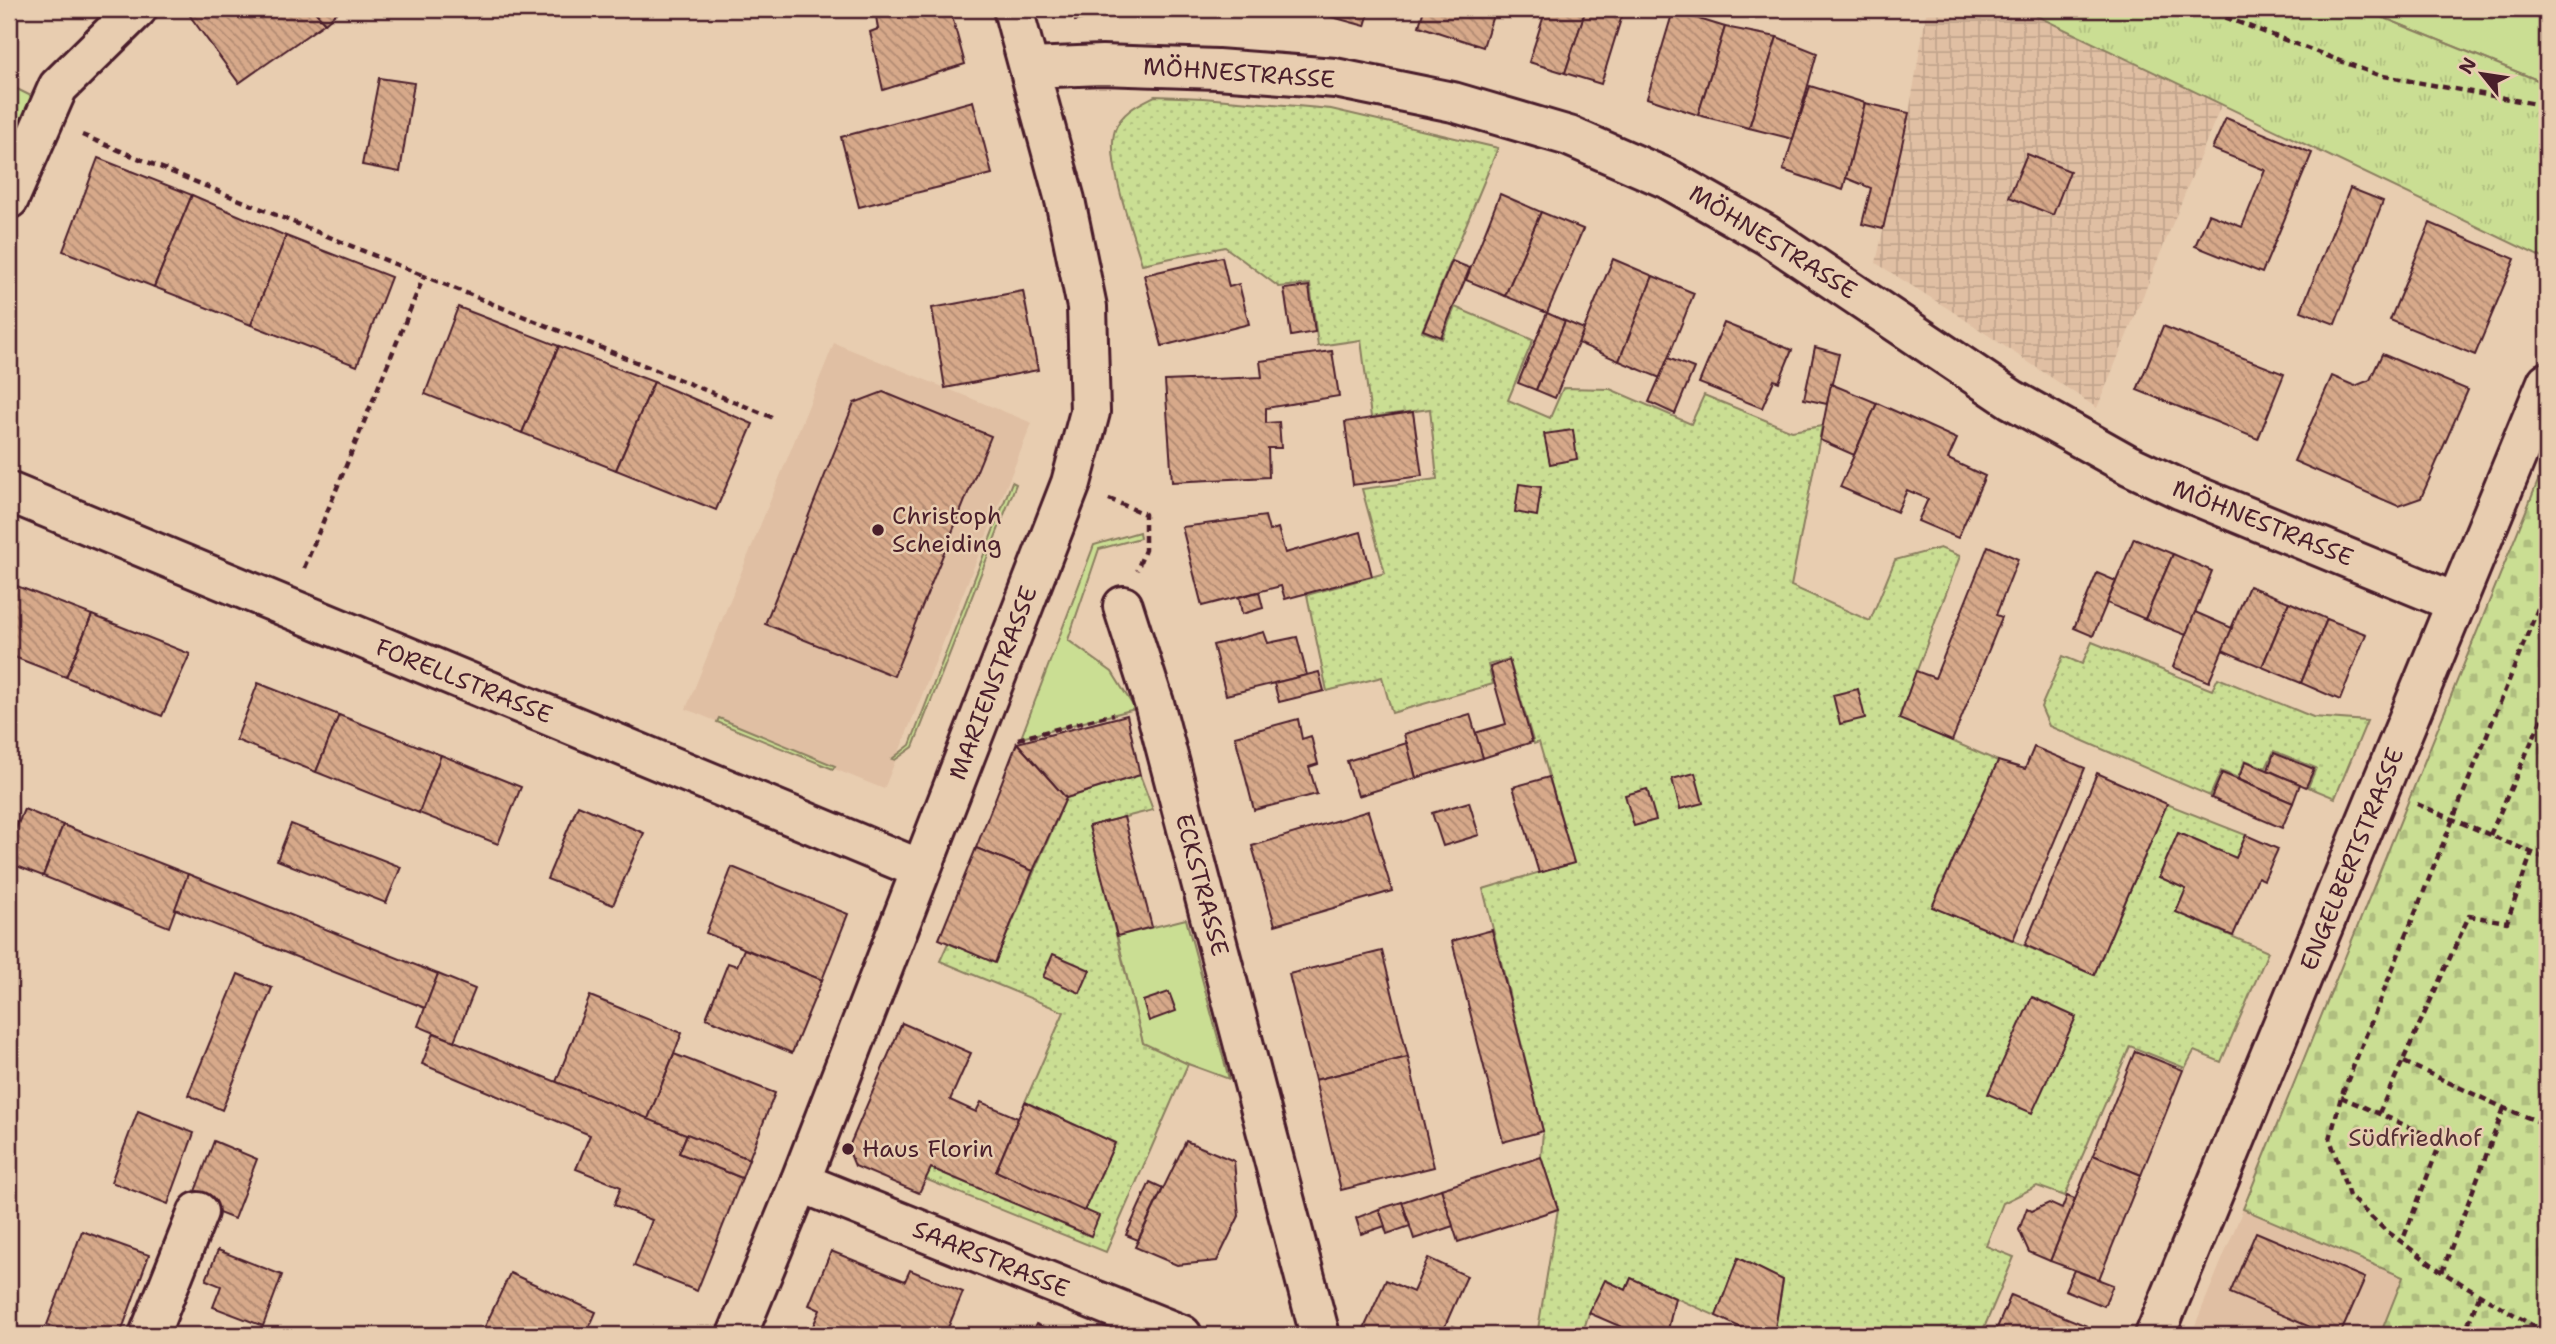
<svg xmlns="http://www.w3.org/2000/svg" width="2556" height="1344" viewBox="0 0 2556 1344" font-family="'Shantell Sans',sans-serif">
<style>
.built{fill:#e0bfa3}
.industrial{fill:url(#industrial-grid)}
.grass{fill:#cade93;stroke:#8a7e5f;stroke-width:2}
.cemetery{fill:url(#cemetery-stones);stroke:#8a7e5f;stroke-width:2}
.park{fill:url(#park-tufts);stroke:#8a7e5f;stroke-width:2}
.garden{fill:url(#garden-dots);stroke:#8a7e5f;stroke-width:2}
.building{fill:url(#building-back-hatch);stroke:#4a1f2b;stroke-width:2}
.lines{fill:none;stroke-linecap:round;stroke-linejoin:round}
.minor-casing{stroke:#4a1f2b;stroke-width:44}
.tertiary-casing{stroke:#4a1f2b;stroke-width:44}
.path{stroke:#4a1f2b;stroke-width:4.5;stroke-dasharray:7 5;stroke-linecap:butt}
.minor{stroke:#e8cdb0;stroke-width:38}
.tertiary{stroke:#e8cdb0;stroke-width:38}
.poi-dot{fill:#4a1f2b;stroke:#e8cdb0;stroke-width:2.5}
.labels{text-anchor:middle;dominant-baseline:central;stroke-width:5;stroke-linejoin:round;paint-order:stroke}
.street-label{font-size:24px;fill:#4a1f2b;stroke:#e8cdb0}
.poi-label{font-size:24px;fill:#4a1f2b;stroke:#e8cdb0;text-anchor:start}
.park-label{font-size:24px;fill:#573235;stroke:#e8cdb0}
</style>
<defs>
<pattern id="industrial-grid" width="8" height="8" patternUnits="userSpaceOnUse" patternTransform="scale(1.75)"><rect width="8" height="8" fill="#e0bfa3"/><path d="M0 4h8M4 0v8" fill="none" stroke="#c2a48c"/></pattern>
<pattern id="cemetery-stones" width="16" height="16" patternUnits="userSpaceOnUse" patternTransform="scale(1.75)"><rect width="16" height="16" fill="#cade93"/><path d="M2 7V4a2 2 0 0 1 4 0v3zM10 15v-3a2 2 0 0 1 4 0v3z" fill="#afbe7f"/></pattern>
<pattern id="park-tufts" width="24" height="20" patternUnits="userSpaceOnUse" patternTransform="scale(1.75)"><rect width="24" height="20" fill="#cade93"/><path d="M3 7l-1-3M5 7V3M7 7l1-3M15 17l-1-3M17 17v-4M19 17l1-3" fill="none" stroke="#afbe7f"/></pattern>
<pattern id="garden-dots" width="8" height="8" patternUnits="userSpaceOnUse" patternTransform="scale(1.75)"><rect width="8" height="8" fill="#cade93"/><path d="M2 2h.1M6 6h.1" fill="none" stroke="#afbe7f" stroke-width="1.8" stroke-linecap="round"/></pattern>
<pattern id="building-back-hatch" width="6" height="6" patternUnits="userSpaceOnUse" patternTransform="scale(1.75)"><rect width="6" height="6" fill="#d7a98a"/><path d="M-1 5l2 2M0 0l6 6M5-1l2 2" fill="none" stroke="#b08971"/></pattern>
</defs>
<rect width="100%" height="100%" fill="#e8cdb0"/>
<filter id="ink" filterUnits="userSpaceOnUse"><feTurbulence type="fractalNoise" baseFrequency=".0143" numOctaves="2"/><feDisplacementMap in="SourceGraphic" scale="14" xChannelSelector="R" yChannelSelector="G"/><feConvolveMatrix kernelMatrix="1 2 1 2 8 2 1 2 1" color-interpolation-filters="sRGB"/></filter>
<g filter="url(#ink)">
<!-- built -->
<g class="built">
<polygon points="834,343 1032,423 884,789 686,709"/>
<polygon points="2243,1209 2403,1277 2380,1335 2191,1335"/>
</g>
<!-- industrial -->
<polygon class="industrial" points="1927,9 2022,9 2222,103 2097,408 1958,315 1876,263 1909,113"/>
<!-- grass -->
<g class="grass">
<polygon points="2362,9 2547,9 2547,84"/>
<polygon points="9,85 39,100 15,149 9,147"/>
<polygon points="1012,482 1016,484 913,747 895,760 892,759 910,745"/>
<polygon points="1139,532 1140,538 1099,549 1068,640 1112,672 1135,709 1021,738 1094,545"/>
<polygon points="719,718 835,766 833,769 717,722"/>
<polygon points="1186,919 1229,1079 1188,1064 1143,1044 1117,936"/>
</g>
<!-- cemetery -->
<polygon class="cemetery" points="2547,459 2547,1335 2380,1335 2403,1277 2243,1209"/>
<!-- park -->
<polygon class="park" points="2022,9 2362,9 2547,84 2547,260"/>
<!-- garden -->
<g class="garden">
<path d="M1155,96L1203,98L1331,109L1498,148L1422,331L1442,339L1455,307L1533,340L1508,400L1550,418L1563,388L1610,389L1691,424L1704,395L1792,431L1822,426L1791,586L1870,621L1895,560L1940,548L1960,556L1899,718L1998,761L1933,907L2094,975L2167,804L2246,835L2236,858L2178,833L2159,877L2186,889L2176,912L2268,952L2221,1062L2194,1051L2185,1068L2130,1046L2065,1196L2037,1186L2003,1203L1986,1246L2014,1257L1981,1335H1774L1783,1280L1738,1258L1716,1316L1631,1278L1626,1290L1606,1280L1589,1313L1582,1335H1537L1558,1209L1541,1157L1543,1131L1483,889L1574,862L1539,742L1534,744L1509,659L1488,665L1493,684L1392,713L1382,677L1327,691L1307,595L1385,573L1362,489L1437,479L1430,409L1371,417L1361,340L1318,346L1310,284L1279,287L1225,247L1142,264C1133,234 1105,159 1115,130C1121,112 1139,104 1155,96Z"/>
<polygon points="2092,642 2212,690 2218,678 2313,717 2367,721 2335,798 2308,787 2316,768 2274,751 2266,768 2245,760 2238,778 2221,771 2210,796 2049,726 2041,707 2063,656 2082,664"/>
<polygon points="1140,775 1153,810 1089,826 1143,1043 1188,1064 1106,1252 925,1179 931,1168 1090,1236 1084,1211 1115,1143 1025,1102 1064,1012 940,961 948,943 995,962 1066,798"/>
</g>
<!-- building -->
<g class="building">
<polygon points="199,9 313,9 325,23 239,83 190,16"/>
<polygon points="313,9 341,9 325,23"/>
<polygon points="874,9 906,9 876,16"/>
<polygon points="906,9 950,9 965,64 883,90 870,32 878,29 876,16"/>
<polygon points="1072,9 1123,9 1075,21"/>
<polygon points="1303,9 1370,9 1365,26"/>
<polygon points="1424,9 1495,9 1483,47 1419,26"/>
<polygon points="1546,9 1586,9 1565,73 1529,62"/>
<polygon points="1586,9 1624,9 1601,84 1565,73"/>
<polygon points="1673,11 1725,27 1698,115 1647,98"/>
<polygon points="1725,27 1777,37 1749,128 1698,115"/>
<polygon points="1777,37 1817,53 1793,139 1749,128"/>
<polygon points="379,78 414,83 400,172 362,165"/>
<polygon points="1810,86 1865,103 1843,190 1783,170"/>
<polygon points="973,101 992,174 859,207 841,137"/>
<polygon points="1865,103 1909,113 1883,229 1862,224 1871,188 1846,178"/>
<polygon points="2226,118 2312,153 2262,273 2195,246 2209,214 2242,227 2265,170 2212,149"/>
<polygon points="2027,154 2070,171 2053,215 2009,197"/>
<polygon points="98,158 192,195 154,287 63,251"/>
<polygon points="2350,188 2383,201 2335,324 2301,311"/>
<polygon points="1500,194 1541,212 1505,296 1466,280"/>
<polygon points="192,195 286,236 251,325 154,287"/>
<polygon points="1541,212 1583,229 1547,313 1505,296"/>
<polygon points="2430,223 2515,259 2475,355 2390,320"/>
<polygon points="286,236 391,277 357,366 251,325"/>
<polygon points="1222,257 1229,287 1239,284 1249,324 1162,346 1144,275"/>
<polygon points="1613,259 1653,276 1619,361 1578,343"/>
<polygon points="1452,261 1470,268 1441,337 1423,330"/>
<polygon points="1653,276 1694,293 1660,378 1619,361"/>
<polygon points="1309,286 1315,332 1291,336 1284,289"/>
<polygon points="1023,291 1038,370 945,388 932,308"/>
<polygon points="458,307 559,346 522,433 425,394"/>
<polygon points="1547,313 1565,321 1536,390 1518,383"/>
<polygon points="1565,321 1584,329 1555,398 1536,390"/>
<polygon points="1724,323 1792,350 1779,382 1774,380 1762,408 1699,383"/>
<polygon points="2163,326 2284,374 2258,439 2137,390"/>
<polygon points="559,346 654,382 616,470 522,433"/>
<polygon points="1815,347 1839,354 1827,404 1804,399"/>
<polygon points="1332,351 1339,396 1266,408 1266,423 1279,422 1281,448 1268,448 1269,477 1172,482 1165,381 1262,377 1260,361"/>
<polygon points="2382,354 2468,390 2421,498 2398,506 2294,461 2332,376 2355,386 2370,380"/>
<polygon points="1668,358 1694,368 1675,414 1649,402"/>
<polygon points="654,382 753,424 716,510 616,470"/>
<polygon points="1831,384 1877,403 1854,455 1820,440"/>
<polygon points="883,392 991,436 894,676 765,624 854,403"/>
<polygon points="1877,403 1957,439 1948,459 1985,476 1958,538 1918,521 1928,499 1907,490 1897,512 1840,487"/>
<polygon points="1413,412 1422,476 1353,485 1345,422"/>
<polygon points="1573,430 1577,459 1550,464 1544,434"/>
<polygon points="1519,484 1541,487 1537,516 1515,512"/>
<polygon points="1265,516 1269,531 1278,528 1285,553 1361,532 1372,576 1285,599 1281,586 1202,606 1182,527"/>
<polygon points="2134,538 2173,554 2145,619 2107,603"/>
<polygon points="1988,546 2018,559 1996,615 2002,617 1952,741 1899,719 1916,671 1935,678"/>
<polygon points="2173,554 2212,571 2186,635 2145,619"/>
<polygon points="2097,573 2116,581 2093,636 2074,628"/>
<polygon points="9,583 92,615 66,677 9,655"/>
<polygon points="2249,586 2289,602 2262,667 2222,650"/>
<polygon points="1259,592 1263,608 1242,614 1239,597"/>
<polygon points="2289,602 2327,619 2301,683 2262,667"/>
<polygon points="2195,612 2232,628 2209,682 2173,667"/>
<polygon points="92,615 190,654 162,716 66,677"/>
<polygon points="2327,619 2366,634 2340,700 2301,683"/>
<polygon points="1264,632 1268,643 1297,637 1307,675 1226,695 1213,645"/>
<polygon points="1509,660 1532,742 1483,758 1475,733 1506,724 1490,667"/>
<polygon points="1319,672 1324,691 1279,702 1274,683"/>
<polygon points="258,683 339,715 316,772 236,740"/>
<polygon points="1858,689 1865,718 1840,724 1833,695"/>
<polygon points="1470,714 1483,758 1416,778 1404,734"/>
<polygon points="339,715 441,755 419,813 316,772"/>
<polygon points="1127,715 1140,775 1066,798 1017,743"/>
<polygon points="1298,719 1302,739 1311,736 1318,764 1309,767 1317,794 1254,810 1235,736"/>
<polygon points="1017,743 1066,798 1033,871 976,848"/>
<polygon points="1407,743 1416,778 1358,796 1347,761"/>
<polygon points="2034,747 2085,768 2013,940 1932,907 1998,761 2025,769"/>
<polygon points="2274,753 2314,769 2306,787 2268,770"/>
<polygon points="441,755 521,787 498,844 419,813"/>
<polygon points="2246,761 2300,784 2293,803 2238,779"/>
<polygon points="1695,773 1703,803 1680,809 1672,779"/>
<polygon points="2097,773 2167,804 2094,975 2025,945"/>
<polygon points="2222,773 2293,803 2282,828 2211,798"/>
<polygon points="1549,777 1574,863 1539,873 1513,787"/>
<polygon points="1647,789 1656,820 1634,826 1625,795"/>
<polygon points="1469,802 1479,835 1443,846 1432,813"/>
<polygon points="578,805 644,833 613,905 547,879"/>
<polygon points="24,809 63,825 43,876 9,863 9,846"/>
<polygon points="1368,811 1392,891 1275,925 1252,846"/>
<polygon points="1124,817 1152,927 1117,936 1089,826"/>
<polygon points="9,818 18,822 9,846"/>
<polygon points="291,824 401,867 386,903 277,860"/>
<polygon points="63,825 188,874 169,927 43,876"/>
<polygon points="2178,833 2236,858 2246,835 2278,849 2264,880 2258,877 2233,936 2176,912 2186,889 2159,877"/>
<polygon points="976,848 1033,871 995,963 939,939"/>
<polygon points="732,867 848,914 822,980 706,933"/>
<polygon points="188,874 438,974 425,1008 175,909"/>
<polygon points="1492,930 1543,1131 1503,1142 1452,941"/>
<polygon points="744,949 822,980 792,1053 706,1018 728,963 737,966"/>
<polygon points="1382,951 1408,1057 1315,1080 1289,974"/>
<polygon points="1053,954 1090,970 1080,993 1043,977"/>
<polygon points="238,974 272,988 222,1110 188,1095"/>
<polygon points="438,974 475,989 454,1041 418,1026"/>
<polygon points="1169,992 1176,1011 1149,1021 1143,1001"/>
<polygon points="590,996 682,1033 648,1119 556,1082"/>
<polygon points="2032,997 2076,1017 2032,1113 1988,1094"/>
<polygon points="902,1023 971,1053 950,1100 976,1112 981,1102 1018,1118 996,1171 1099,1216 1091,1236 931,1168 919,1193 855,1166 848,1149"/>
<polygon points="434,1033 687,1134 679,1153 742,1178 697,1291 634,1266 652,1220 614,1205 621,1187 576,1169 590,1135 422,1064"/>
<polygon points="2135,1051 2183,1070 2141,1175 2093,1155"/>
<polygon points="674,1054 775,1093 749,1159 648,1119"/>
<polygon points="1408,1057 1434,1167 1341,1190 1315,1080"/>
<polygon points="1025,1102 1115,1143 1084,1211 996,1171"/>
<polygon points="138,1111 194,1133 168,1204 111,1182"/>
<polygon points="687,1134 749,1159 742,1178 679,1153"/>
<polygon points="214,1141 257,1159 234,1219 191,1202"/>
<polygon points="1186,1141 1234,1161 1239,1216 1217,1261 1177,1265 1135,1247"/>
<polygon points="2093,1155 2141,1175 2099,1279 2050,1261"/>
<polygon points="1541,1157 1558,1209 1458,1242 1441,1189"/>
<polygon points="1150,1182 1163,1188 1138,1240 1126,1235"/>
<polygon points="1441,1189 1453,1226 1414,1239 1402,1202"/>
<polygon points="2067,1196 2075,1199 2050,1261 2029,1252 2019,1230 2027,1208 2032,1211 2049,1203 2062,1209"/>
<polygon points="1402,1202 1410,1226 1387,1234 1379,1209"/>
<polygon points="1379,1209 1385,1226 1361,1234 1356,1218"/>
<polygon points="82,1231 149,1255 120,1335 75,1335 47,1325"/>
<polygon points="2256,1232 2365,1278 2340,1335 2329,1335 2230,1293"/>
<polygon points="218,1250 282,1275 263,1326 213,1307 221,1286 206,1280"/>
<polygon points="831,1251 905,1281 910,1270 963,1292 945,1335 809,1335 820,1310 809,1305"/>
<polygon points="1428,1258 1467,1276 1441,1335 1361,1335 1386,1280 1413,1292"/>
<polygon points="1738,1258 1783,1280 1774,1335 1744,1335 1746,1330 1716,1316"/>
<polygon points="2074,1270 2113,1285 2104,1306 2065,1290"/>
<polygon points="510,1273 596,1312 586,1335 481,1335"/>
<polygon points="1631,1278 1675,1298 1667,1335 1640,1335 1589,1313 1605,1280 1626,1290"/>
<polygon points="2011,1295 2087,1326 2083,1335 1994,1335"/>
<polygon points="1036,1324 1063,1335 1031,1335"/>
<polygon points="1453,1326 1477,1335 1449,1335"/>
</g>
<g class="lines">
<defs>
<g id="minor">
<polyline points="1030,68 1102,65 1217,69 1335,78 1453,102 1569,136 1668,179 1767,235 2011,399 2129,465 2182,490 2457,603"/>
<polyline points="9,199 58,87 137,9"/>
<polyline points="9,492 920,869"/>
<polyline points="1123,606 1154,703 1320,1335"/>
<polyline points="800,1182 1182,1335"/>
<polyline points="149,1335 198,1212"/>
<polyline points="2155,1335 2547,382"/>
</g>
<polyline id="tertiary" points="737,1335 800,1182 1071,483 1090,412 1087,307 1065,200 1013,9"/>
</defs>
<!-- minor casing -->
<use href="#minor" class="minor-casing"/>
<!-- tertiary casing -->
<use href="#tertiary" class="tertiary-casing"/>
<!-- path -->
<g class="path">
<polyline points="2203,9 2378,75 2547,106"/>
<polyline points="82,135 424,276"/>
<polyline points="1109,499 1145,514 1145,550 1137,570"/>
<polyline points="304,568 424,276 774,418"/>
<polyline points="2547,586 2341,1097 2330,1139 2349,1196 2384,1229 2442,1272 2547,1334"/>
<polyline points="1018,739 1114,714"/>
<polyline points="2417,804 2547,859"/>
<polyline points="2490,835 2547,707"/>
<polyline points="2543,857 2547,848"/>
<polyline points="2404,1062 2504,1108 2547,1125"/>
<polyline points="2341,1097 2441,1141 2402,1242"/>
<polyline points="2379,1113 2469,916 2507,922 2532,852"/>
<polyline points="2442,1272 2504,1108"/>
<polyline points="2464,1335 2479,1296"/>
</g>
<!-- minor -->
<use href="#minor" class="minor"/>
<!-- tertiary -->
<use href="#tertiary" class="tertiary"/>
</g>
</g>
<!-- markers -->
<g class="poi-dot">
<circle cx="878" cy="530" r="7"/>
<circle cx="848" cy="1149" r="7"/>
</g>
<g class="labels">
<!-- street labels -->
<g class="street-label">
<text transform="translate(1239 73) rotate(4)">MÖHNESTRASSE</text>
<text transform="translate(1773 242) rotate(32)">MÖHNESTRASSE</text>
<text transform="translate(2263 523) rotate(22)">MÖHNESTRASSE</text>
<text transform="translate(464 681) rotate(22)">FORELLSTRASSE</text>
<text transform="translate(993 683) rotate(-69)">MARIENSTRASSE</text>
<text transform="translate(2352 859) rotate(-68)">ENGELBERTSTRASSE</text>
<text transform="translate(1202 885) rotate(75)">ECKSTRASSE</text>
<text transform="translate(991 1259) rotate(22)">SAARSTRASSE</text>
</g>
<!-- poi labels -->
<g class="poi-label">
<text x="892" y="516">Christoph<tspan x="892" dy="28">Scheiding</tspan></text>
<text x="862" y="1149">Haus Florin</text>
</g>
<!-- park labels -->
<g class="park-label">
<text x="2415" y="1138">Südfriedhof</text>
</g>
</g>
<!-- margin -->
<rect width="2556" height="1344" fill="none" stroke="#e8cdb0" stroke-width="35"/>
<rect x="18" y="18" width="2521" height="1309" fill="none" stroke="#4a1f2b" stroke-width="2.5" filter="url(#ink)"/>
<!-- north arrow -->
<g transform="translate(2482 74) rotate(300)" stroke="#e8cdb0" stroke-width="5" paint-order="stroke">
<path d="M0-5L12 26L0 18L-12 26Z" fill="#4a1f2b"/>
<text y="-10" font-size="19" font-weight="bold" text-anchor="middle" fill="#4a1f2b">N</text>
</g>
</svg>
